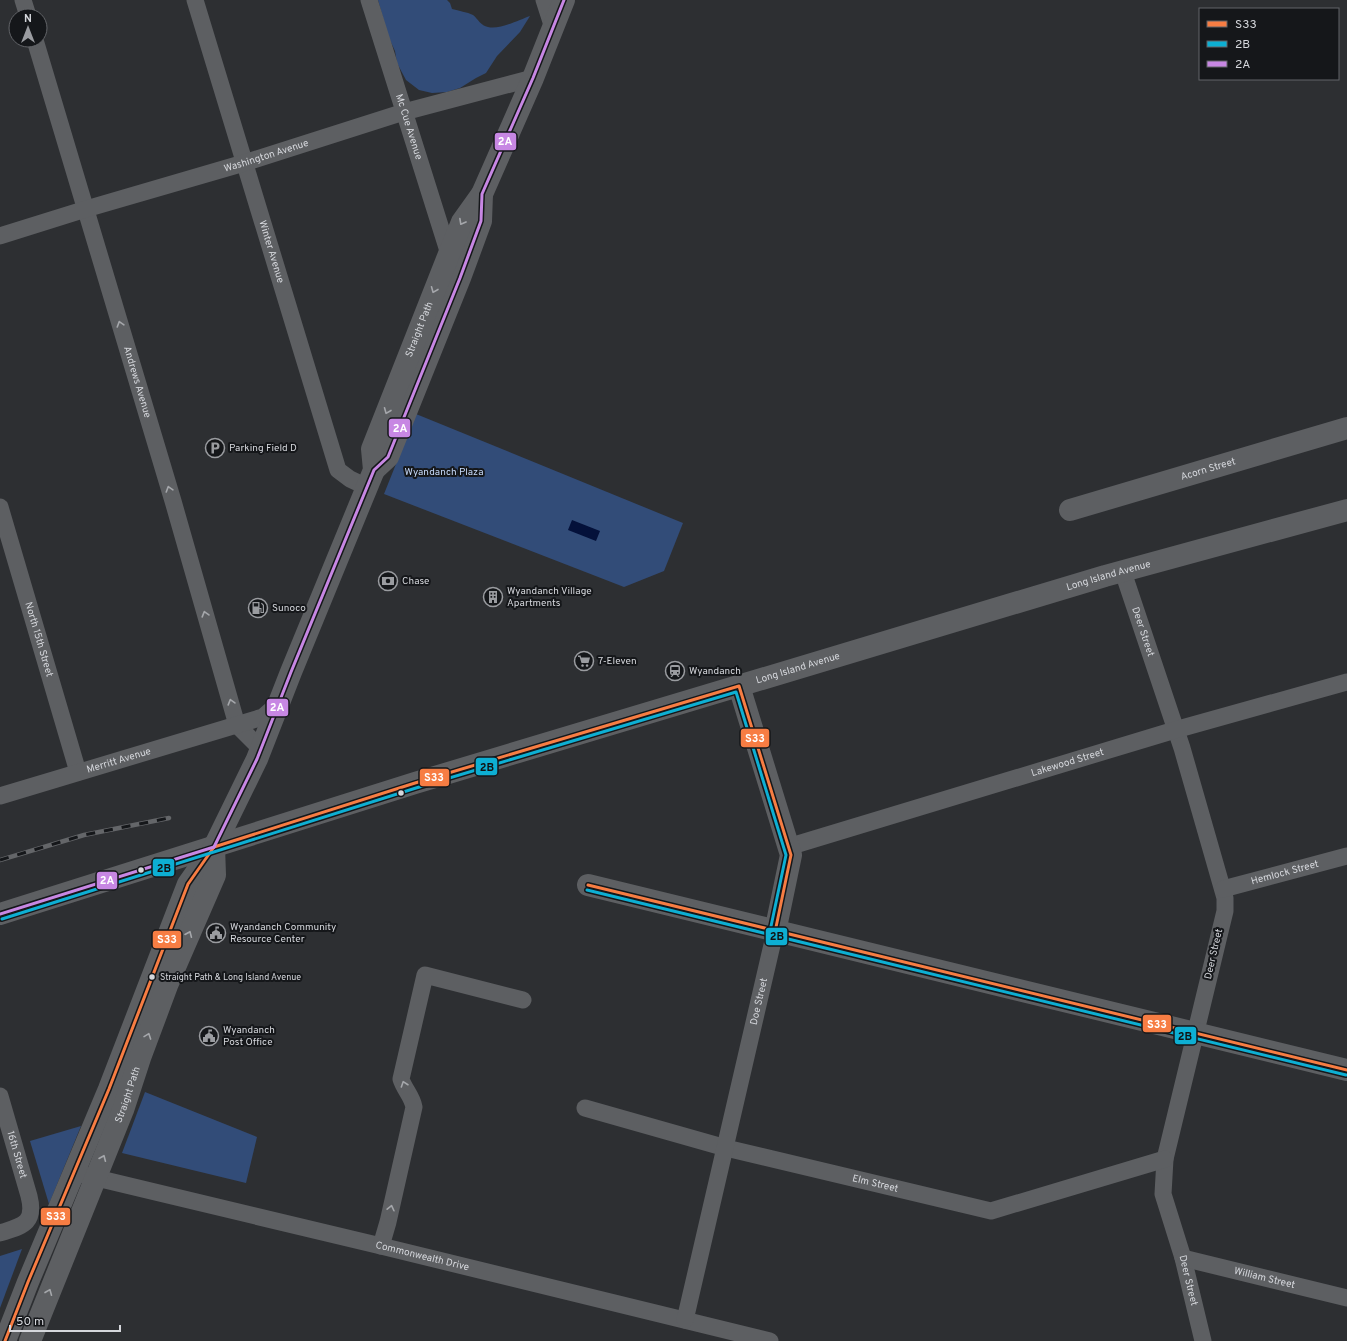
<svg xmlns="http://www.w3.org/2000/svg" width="1347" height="1341" viewBox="0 0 1347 1341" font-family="Overpass,sans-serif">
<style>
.green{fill:#324c78}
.water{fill:#04113a}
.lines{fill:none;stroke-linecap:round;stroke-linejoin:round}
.street{stroke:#5d5f62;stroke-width:17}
.secondary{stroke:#5d5f62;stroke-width:22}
.rail-casing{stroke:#646669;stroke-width:4.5}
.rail{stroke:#15171a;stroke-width:3;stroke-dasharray:9;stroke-linecap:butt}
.bus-1-casing{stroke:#15171a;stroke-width:6}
.bus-2-casing{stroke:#15171a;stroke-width:6}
.bus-3-casing{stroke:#15171a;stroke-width:6}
.bus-1{stroke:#f77d43;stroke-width:3}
.bus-2{stroke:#0dafd3;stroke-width:3}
.bus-3{stroke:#c787e3;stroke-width:3}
.oneway{stroke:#a5a7ab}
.bus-dot{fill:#d5d7dc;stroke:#15171a;stroke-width:1.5}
.labels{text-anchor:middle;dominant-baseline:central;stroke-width:4;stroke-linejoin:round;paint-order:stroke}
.bus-label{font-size:9px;fill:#d5d7dc;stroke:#15171a;text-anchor:start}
.street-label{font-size:10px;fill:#d5d7dc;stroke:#15171a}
.poi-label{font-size:10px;fill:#d5d7dc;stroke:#15171a;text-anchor:start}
.park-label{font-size:10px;fill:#c7dafa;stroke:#15171a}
.line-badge{stroke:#15171a;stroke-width:1.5}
.badge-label{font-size:11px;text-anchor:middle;font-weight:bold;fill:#fff}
.pale-badge-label{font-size:11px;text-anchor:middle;font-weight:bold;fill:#111}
</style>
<rect width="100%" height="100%" fill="#2d2f32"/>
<!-- green -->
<g class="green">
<path d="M378,0H447L450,3L452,9C459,11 467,12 473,15C478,19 481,26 488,27C499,30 519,20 530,16L520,32L497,56L486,73L476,78L460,88L447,92L432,93L419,90L406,80L397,63L395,51L388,36Z"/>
<polygon points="416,414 683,523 664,571 624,587 384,494"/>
<polygon points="145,1092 257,1137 246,1183 122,1153"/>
<polygon points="81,1126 49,1204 30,1141"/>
<polygon points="22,1249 0,1308 0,1256"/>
</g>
<!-- water -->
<polygon class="water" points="572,520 600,531 596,541 568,530"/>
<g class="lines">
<!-- street -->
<g class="street">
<polyline points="23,0 28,16"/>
<path id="s1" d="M195,0L338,470L350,479L367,487"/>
<path id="s2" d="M369,0L449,254"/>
<polyline points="544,0 553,28"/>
<path id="s3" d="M35,40L173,501L237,725L261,749"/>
<path id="s4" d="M0,236L86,209L244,163L404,112L533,78"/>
<path id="s5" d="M0,507L78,772"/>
<path id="s6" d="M1123,572L1182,748L1225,898V911L1165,1159L1163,1194L1183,1258L1203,1341"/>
<path id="s7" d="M0,796L263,717L278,704"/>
<path id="s8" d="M788,847L1175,730L1347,682"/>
<path id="s9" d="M1223,889L1347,856"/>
<path id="s10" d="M0,1096L29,1196C36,1224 22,1226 0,1233"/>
<path id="s11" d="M585,1108L726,1148L991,1211L1165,1159"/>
<path id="s12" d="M84,1175L381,1246L770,1341"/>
<path d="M381,1246L388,1222L414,1107C412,1096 404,1089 401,1079L425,975L523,1000"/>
<path id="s13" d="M1183,1258L1347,1298"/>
<path id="s14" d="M685,1320L775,932"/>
</g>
<!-- secondary -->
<g class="secondary">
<polyline points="374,470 388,457 460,278 481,221 482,194"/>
<path id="s15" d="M1070,510L1347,428"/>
<polyline points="739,686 791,855 775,932"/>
<polyline points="588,885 1347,1070"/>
<path id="s16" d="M0,914L415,783L1105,576L1347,510"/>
<path id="s17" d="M5,1341L28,1282L109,1089L188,884L214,847L257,759L291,672L374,470L372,449L449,254L462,222L482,194L533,78L564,0"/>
<path id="s18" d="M30,1341L123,1110L140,1058L168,983L215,875L214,847"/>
</g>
<defs>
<polyline id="rail" points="0,860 84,835 169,818"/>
</defs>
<!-- rail casing -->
<use href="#rail" class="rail-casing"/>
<!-- rail -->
<use href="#rail" class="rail"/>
<defs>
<g id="bus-1">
<polyline points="214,847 415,783 739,686 791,855 775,932"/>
<polyline points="588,885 1347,1070"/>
<polyline points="5,1341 28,1282 109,1089 188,884 214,847"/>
</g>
<g id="bus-2">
<polyline points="587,890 1346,1075"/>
<polyline points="2,919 416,788 736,692 786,855 770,931"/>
</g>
<g id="bus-3">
<polyline points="214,847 257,759 291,672 374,470 388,457 460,278 481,221 482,194 533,78 564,0"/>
<polyline points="0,914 214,847"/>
</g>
</defs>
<!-- bus-1 casing -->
<use href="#bus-1" class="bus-1-casing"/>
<!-- bus-2 casing -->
<use href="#bus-2" class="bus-2-casing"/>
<!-- bus-3 casing -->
<use href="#bus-3" class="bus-3-casing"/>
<!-- bus-1 -->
<use href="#bus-1" class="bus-1"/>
<!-- bus-2 -->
<use href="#bus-2" class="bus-2"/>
<!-- bus-3 -->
<use href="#bus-3" class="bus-3"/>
</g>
<!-- one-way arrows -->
<defs><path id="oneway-chevron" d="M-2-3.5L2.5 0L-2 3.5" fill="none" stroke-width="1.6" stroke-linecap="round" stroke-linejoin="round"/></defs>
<g class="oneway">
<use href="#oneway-chevron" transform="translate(462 222) rotate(119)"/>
<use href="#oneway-chevron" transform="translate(434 290) rotate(112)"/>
<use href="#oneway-chevron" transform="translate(120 324) rotate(-107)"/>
<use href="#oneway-chevron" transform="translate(387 411) rotate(112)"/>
<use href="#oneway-chevron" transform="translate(169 489) rotate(-107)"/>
<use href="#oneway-chevron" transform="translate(205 614) rotate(-106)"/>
<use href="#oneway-chevron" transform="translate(231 702) rotate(-106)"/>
<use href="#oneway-chevron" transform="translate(189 934) rotate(-67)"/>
<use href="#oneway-chevron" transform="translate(148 1036) rotate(-70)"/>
<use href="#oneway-chevron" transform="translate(404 1084) rotate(-109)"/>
<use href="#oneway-chevron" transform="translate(103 1158) rotate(-67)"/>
<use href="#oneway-chevron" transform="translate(391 1208) rotate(-77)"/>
<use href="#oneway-chevron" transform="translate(49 1292) rotate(-68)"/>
</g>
<!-- icons -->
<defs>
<symbol id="parking-ring" viewBox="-11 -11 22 22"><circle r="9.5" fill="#15171a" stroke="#9a9ca0" stroke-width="1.5"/><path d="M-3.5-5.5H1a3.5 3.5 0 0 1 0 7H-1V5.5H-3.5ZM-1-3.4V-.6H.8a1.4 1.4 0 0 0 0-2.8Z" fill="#9a9ca0"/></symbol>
<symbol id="bank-ring" viewBox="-11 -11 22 22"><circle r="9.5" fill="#15171a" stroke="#9a9ca0" stroke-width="1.5"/><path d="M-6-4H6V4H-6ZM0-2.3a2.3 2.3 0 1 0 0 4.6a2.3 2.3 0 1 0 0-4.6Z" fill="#9a9ca0"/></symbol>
<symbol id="building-ring" viewBox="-11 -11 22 22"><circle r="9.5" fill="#15171a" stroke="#9a9ca0" stroke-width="1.5"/><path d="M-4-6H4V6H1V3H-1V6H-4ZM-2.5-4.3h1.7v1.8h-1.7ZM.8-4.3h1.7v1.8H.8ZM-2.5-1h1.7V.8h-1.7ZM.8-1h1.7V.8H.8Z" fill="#9a9ca0"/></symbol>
<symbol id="fuel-ring" viewBox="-11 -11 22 22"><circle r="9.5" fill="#15171a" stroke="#9a9ca0" stroke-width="1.5"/><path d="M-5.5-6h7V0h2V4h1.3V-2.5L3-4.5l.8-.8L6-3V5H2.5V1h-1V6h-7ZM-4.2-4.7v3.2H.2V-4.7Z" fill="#9a9ca0"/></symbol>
<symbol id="supermarket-ring" viewBox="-11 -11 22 22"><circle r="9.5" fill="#15171a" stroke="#9a9ca0" stroke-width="1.5"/><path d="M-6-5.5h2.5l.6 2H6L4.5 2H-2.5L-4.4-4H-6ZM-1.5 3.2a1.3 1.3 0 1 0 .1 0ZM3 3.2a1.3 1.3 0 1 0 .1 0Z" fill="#9a9ca0"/></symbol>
<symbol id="station-ring" viewBox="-11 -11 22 22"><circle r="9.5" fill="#15171a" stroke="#9a9ca0" stroke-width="1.5"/><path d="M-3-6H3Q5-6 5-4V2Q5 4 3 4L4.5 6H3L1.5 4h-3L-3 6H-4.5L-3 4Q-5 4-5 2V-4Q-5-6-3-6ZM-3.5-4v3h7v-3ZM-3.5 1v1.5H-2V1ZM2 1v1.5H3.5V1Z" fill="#9a9ca0"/></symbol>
<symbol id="civic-ring" viewBox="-11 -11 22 22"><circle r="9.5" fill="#15171a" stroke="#9a9ca0" stroke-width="1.5"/><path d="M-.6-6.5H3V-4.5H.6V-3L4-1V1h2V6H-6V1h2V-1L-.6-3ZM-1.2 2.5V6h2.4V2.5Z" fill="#9a9ca0"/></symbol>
</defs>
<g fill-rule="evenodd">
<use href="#parking-ring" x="204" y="437" width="22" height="22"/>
<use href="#bank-ring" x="377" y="570" width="22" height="22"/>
<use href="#building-ring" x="482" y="586" width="22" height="22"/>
<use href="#fuel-ring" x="247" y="597" width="22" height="22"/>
<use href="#supermarket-ring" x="573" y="650" width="22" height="22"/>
<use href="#station-ring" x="664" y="660" width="22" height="22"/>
<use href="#civic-ring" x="205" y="922" width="22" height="22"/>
<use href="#civic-ring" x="198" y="1025" width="22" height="22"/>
</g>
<!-- markers -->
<g class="bus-dot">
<circle cx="401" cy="793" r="3.5"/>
<circle cx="141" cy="870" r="3.5"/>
<circle cx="152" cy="977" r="3.5"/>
</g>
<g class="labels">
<!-- bus labels -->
<g class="bus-label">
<text x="160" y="977">Straight Path &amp; Long Island Avenue</text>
</g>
<!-- street labels -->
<g class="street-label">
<text stroke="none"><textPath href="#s2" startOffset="133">Mc Cue Avenue</textPath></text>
<text stroke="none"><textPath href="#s4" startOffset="278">Washington Avenue</textPath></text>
<text stroke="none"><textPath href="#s1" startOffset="263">Winter Avenue</textPath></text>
<text stroke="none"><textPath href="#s17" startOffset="1097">Straight Path</textPath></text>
<text stroke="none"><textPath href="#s3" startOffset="357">Andrews Avenue</textPath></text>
<text stroke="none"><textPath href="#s15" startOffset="144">Acorn Street</textPath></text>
<text stroke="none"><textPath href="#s16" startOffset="1159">Long Island Avenue</textPath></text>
<text stroke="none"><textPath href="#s6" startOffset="63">Deer Street</textPath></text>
<text stroke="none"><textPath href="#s5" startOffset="138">North 15th Street</textPath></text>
<text stroke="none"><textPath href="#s16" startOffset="835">Long Island Avenue</textPath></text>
<text stroke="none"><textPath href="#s7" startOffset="124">Merritt Avenue</textPath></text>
<text stroke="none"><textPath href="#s8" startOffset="292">Lakewood Street</textPath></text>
<text stroke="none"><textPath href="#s9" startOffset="64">Hemlock Street</textPath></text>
<text transform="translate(1214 954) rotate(-77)">Deer Street</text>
<text stroke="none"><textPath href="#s14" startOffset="327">Doe Street</textPath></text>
<text stroke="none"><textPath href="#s18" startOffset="265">Straight Path</textPath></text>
<text stroke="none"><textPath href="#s10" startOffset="61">16th Street</textPath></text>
<text stroke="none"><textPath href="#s11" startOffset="300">Elm Street</textPath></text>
<text stroke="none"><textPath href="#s12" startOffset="348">Commonwealth Drive</textPath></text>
<text stroke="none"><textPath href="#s13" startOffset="84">William Street</textPath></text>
<text stroke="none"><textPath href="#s6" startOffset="735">Deer Street</textPath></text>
</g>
<!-- poi labels -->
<g class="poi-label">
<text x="229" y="448">Parking Field D</text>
<text x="402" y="581">Chase</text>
<text x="507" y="591">Wyandanch Village<tspan x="507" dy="12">Apartments</tspan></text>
<text x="272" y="608">Sunoco</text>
<text x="598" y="661">7-Eleven</text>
<text x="689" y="671">Wyandanch</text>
<text x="230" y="927">Wyandanch Community<tspan x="230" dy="12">Resource Center</tspan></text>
<text x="223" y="1030">Wyandanch<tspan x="223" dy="12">Post Office</tspan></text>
</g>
<!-- park labels -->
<g class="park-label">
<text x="444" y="472">Wyandanch Plaza</text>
</g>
</g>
<g class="line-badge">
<rect x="494" y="132" width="23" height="19" rx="4" fill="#c787e3"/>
<rect x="388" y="418" width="23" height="20" rx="4" fill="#c787e3"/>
<rect x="266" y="698" width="23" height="19" rx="4" fill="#c787e3"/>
<rect x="740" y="728" width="30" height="20" rx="4" fill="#f77d43"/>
<rect x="475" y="757" width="23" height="19" rx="4" fill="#0dafd3"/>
<rect x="419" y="768" width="31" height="19" rx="4" fill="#f77d43"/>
<rect x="152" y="858" width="23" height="19" rx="4" fill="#0dafd3"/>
<rect x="96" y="871" width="22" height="19" rx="4" fill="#c787e3"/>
<rect x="765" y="927" width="23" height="19" rx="4" fill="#0dafd3"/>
<rect x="152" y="930" width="30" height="19" rx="4" fill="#f77d43"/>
<rect x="1142" y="1014" width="30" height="19" rx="4" fill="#f77d43"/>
<rect x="1174" y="1026" width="23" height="19" rx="4" fill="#0dafd3"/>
<rect x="40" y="1207" width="31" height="19" rx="4" fill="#f77d43"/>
</g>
<g class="badge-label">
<text x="505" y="145">2A</text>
<text x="400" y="432">2A</text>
<text x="277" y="711">2A</text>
<text x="755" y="742">S33</text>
<text x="434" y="781">S33</text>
<text x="107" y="884">2A</text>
<text x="167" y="943">S33</text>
<text x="1157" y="1028">S33</text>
<text x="56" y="1220">S33</text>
</g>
<g class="pale-badge-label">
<text x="487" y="771">2B</text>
<text x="164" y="872">2B</text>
<text x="777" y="940">2B</text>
<text x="1185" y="1040">2B</text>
</g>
<!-- legend -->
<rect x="1199" y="8" width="140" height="72" fill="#15171a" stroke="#626468"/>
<rect x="1207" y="21" width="20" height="6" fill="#f77d43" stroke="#626468"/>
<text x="1235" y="28" font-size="12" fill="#d5d7dc">S33</text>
<rect x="1207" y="41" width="20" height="6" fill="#0dafd3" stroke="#626468"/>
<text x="1235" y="48" font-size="12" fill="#d5d7dc">2B</text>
<rect x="1207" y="61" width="20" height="6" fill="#c787e3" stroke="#626468"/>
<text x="1235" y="68" font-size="12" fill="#d5d7dc">2A</text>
<!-- north arrow -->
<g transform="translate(28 28)"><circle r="19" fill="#15171a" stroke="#626468"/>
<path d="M0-3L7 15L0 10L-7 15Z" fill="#9a9ca0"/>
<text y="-6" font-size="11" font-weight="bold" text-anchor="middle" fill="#d5d7dc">N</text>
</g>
<!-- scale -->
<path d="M10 1325v6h110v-6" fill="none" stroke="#d5d7dc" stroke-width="2"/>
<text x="16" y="1325" font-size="12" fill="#d5d7dc" stroke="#15171a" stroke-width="3" paint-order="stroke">50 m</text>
</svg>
